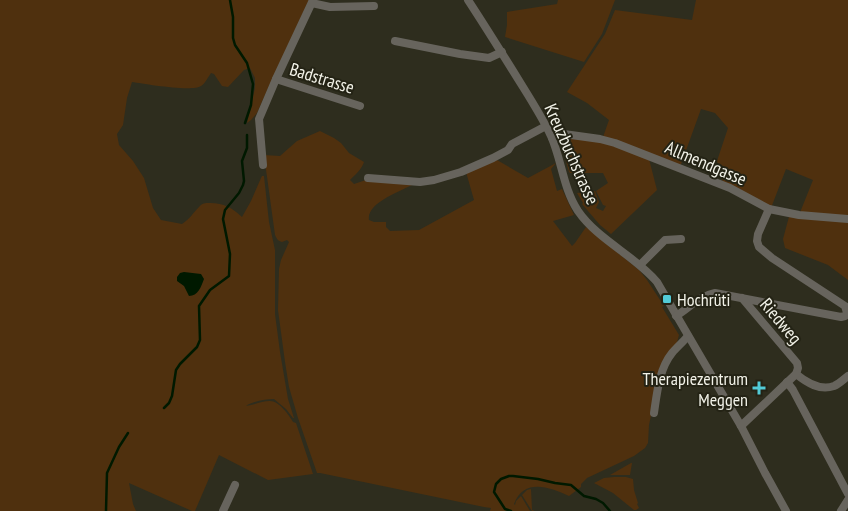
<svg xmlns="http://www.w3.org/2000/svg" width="848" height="511" viewBox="0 0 848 511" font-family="'PT Sans Narrow',sans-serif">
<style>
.green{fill:#4f300e}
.water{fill:#001900}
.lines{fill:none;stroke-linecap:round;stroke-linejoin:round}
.stream{stroke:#001900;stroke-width:2.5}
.minor{stroke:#67645d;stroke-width:8}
.poi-dot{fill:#52cbd8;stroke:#242315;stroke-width:2}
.labels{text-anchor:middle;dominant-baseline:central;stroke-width:4;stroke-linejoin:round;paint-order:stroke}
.street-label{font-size:18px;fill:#f2f2e8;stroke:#242315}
.poi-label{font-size:18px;fill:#f2f2e8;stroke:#242315;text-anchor:start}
</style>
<rect width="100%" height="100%" fill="#2e2d1e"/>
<!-- green -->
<g class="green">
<path d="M0,0H309L265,95L257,113L251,120L247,123L255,88V78L250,68L244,70L228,87L222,86L214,74L211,73C208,77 205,84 201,86C192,92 145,84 132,82L127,98L123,125L117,134L119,145L133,161L144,178L153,208L161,220L182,224C191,218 192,214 199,207C202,203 205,203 210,203C224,203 232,208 242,217L251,201L261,178L262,176H264L269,222L275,250V314L280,352L288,399L294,418H293L286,409L274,399C266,399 253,401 246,406C254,405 262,401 270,401C279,401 289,415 293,422L296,423L313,474L268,480L219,455L195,511H192L129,483L133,504L136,511H0Z"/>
<polygon points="558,0 615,0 602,34 584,62 505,37 507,25 507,12 557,4"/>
<polygon points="696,0 848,0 848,280 828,265 785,248 783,239 790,213 799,215 813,180 786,169 771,208 723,182 717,161 728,128 715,113 701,109 680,167 603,137 609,120 587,103 567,92 605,34 615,10 692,20"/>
<path d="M320,131L334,138L341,143L349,153L364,162C362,169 355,175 350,180L354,184L366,180L414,184C401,191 366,203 369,220L374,222H386V227L390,231L419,230L474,200L466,172L497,160L528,178L556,163L551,169L557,191L562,189L574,215L553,221L572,246L575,243L586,227L639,270L647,280L664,306L662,307L679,335L676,346L659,378L649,425L648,443L645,448L634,456L587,478L581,484V487L569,496C549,487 524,478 514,504L515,505L516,501L521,496L530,511H490L491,508L484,507L320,473H317L298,418L289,387L285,362L278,310L279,269L281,260L289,242L287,240L282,242C278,241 277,239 275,235L264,155L280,156L297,141Z"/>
<polygon points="565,137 609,143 649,159 657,190 611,234 600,225 582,204 583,203 577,193 595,191 599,202 596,208 603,211 606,206 603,205 596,191 608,183 603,173 570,173 569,172 560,140 561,138"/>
<polygon points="632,463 630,475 610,475 631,463"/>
<polygon points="614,477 626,477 633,479 634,490 638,503 637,504 639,508 636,510 634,510 613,493 594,483 604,478"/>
<polygon points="531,489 532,510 535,511 532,511 522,495 527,490"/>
</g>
<!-- water -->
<path class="water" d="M184,272L201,274L204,279C201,287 198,296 189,296L184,286L177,281V277L180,273Z"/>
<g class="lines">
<!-- stream -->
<g class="stream">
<polyline points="230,0 233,17 233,38 235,45 247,63 253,84 251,105 245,123"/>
<polyline points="164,408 169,403 172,396 176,370 180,364 197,347 200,340 199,306 210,290 229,276 230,254 223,219 225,210 239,193 243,185 244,181 242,161 247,148 247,135"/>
<polyline points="106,511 107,473 119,447 128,433"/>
<polyline points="511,511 505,509 494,492 496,484 501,479 509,476 513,476 538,479 555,483 571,485 584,496 596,499 603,503 610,511"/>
</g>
<!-- minor -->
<g class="minor">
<path d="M468,0C487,29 505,58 523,87C533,103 543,119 551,136C562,161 563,188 578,211C598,240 634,255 657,282L741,426L765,473L786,511"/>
<polyline points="312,3 330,7 374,6"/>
<polyline points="395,41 460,54 489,58 502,52"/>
<polyline points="276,79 360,106"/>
<polyline points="552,138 564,134 600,139 615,143 730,188 769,209 799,215 848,219"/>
<polyline points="263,165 259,119 276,79 313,0"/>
<polyline points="368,178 420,182 434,180 461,172 493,158 508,150 512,144 546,126"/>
<polyline points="640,265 665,240 681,239"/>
<path d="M676,316C691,307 697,297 715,293L841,317L845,316L847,313L845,306L772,258L759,247L757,241L758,234L769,209"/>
<path d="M796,374C807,383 820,391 834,386C839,384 844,379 848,376"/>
<polyline points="787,382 793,390 848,494"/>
<path d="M654,413C657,393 659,369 672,353C677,347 683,342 688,336"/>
<polyline points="741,426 796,374 798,368 797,363 742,298"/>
<polyline points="223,511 235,485"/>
<polyline points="841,511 848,500"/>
</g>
</g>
<!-- markers -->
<g class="poi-dot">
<rect x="662" y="294" width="10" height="10" rx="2.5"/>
<path d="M756.5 380.5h5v5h5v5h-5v5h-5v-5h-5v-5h5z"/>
</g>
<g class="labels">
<!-- street labels -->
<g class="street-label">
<text transform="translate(322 78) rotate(17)">Badstrasse</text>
<text transform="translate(572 154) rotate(66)">Kreuzbuchstrasse</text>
<text transform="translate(706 163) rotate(23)">Allmendgasse</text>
<text transform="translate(781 321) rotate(50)">Riedweg</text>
</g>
<!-- poi labels -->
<g class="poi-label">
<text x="677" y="299">Hochrüti</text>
<text x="748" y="378" text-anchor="end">Therapiezentrum<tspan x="748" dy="21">Meggen</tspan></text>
</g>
</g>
</svg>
